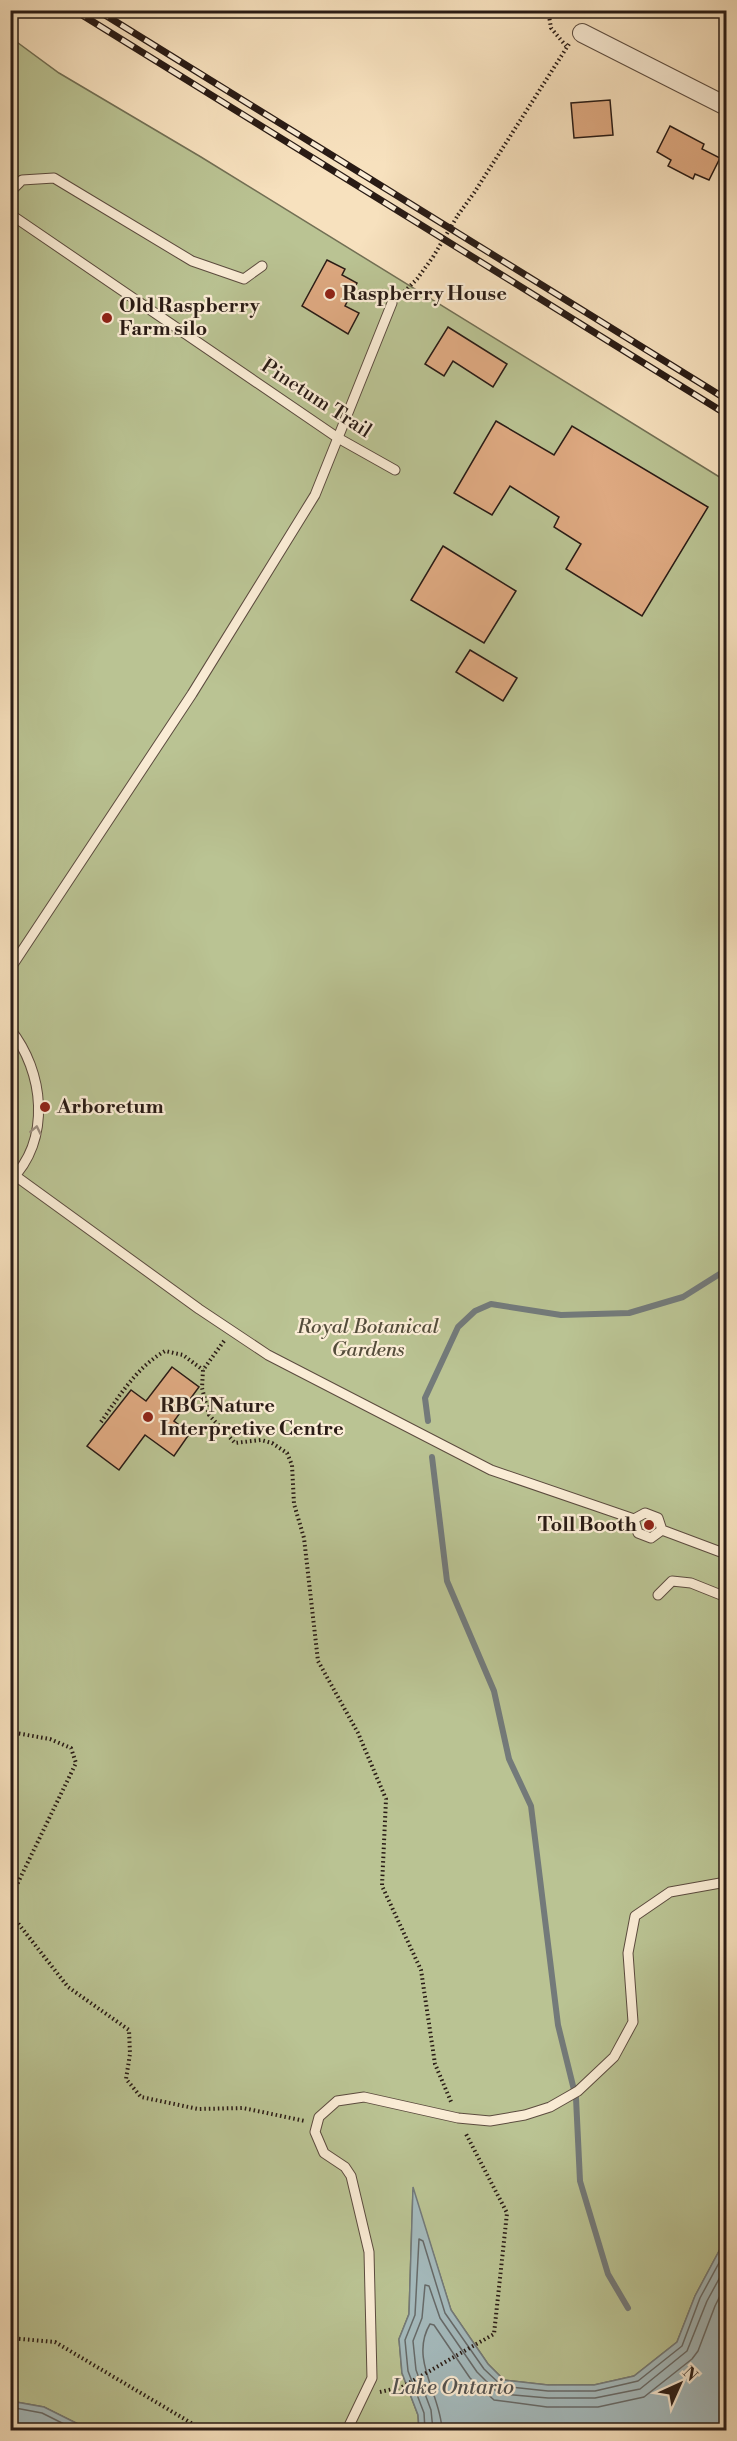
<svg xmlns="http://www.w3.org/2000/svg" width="737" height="2441" viewBox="0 0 737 2441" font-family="'Libre Bodoni',serif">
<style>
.green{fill:#bac393;stroke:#726f54;stroke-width:1.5}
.water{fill:#a4babd;stroke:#737a7a;stroke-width:1.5}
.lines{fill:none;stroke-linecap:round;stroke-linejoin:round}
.shore{stroke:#666a69;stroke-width:1.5}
.stream{stroke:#737a7a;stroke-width:6}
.building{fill:#dea981;stroke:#291b15;stroke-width:1.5}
.lane-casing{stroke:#5c4c3f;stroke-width:11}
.street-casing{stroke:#5c4c3f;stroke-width:20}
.path{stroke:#291b15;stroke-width:4;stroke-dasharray:1.5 3;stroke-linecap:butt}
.lane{stroke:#faecd5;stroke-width:9}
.street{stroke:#faecd5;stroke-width:18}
.rail-casing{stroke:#291b15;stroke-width:7}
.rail{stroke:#faecd5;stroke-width:4.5;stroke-dasharray:14;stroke-linecap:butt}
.path-bridge{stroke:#291b15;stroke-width:4;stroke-dasharray:1.5 3;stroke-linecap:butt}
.oneway{stroke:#9c8e7f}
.poi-dot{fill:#8f2418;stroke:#faecd5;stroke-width:2}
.labels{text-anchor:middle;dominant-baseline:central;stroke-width:4.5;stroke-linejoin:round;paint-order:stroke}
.poi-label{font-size:20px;font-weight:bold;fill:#291b15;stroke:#faecd5;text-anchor:start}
.street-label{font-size:20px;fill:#291b15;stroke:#faecd5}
.park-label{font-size:20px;font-style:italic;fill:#544d3b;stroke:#faecd5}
.water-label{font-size:21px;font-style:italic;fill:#545350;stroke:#faecd5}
</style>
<rect width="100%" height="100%" fill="#f7e1be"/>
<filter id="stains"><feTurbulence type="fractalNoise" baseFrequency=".00333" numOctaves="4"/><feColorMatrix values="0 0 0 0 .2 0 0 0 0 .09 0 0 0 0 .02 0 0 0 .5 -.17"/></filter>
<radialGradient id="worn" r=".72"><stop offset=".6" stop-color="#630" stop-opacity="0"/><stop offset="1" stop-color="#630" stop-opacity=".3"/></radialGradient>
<!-- green -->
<polygon class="green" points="10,37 59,73 201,157 726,481 726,2238 695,2296 677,2342 634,2376 594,2385 548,2385 504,2380 488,2364 451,2310 413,2190 409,2314 399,2339 402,2373 418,2415 419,2430 90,2430 44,2407 11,2401"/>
<!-- water -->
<g class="water">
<polygon points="413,2187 451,2310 488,2364 504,2380 548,2385 594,2385 634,2376 677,2342 695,2296 726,2238 726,2430 419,2430 418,2415 402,2373 399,2339 409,2314"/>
<polygon points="10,2401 44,2407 90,2430 11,2430"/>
</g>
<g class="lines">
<!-- shore -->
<g class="shore">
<polyline points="10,2407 42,2413 76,2430"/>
<polyline points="425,2430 424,2413 408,2371 405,2340 415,2315 419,2239 423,2241 445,2313 484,2369 502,2386 548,2391 595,2391 638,2381 682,2346 700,2298 726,2250"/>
<polyline points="433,2430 431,2410 416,2370 413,2341 422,2318 425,2285 429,2286 440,2318 477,2372 496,2391 503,2394 548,2398 595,2398 640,2389 687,2351 707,2301 726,2266"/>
<path d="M442,2430C441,2395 409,2359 430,2324L434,2325L470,2378L494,2400L547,2407H598L644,2397L692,2359L698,2351L715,2306L726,2284"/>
</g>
<!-- stream -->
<g class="stream">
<polyline points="428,1421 425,1398 458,1327 475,1311 491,1304 561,1315 629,1313 683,1297 726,1270"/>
<polyline points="432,1457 447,1581 494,1691 509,1759 531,1806 558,2025 576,2098 580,2181 608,2274 628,2308"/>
</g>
</g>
<!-- building -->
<g class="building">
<polygon points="610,100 613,135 574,138 571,103"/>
<polygon points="670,126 704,144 702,149 720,158 709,180 695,174 693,179 668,166 671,160 657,152"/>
<polygon points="327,260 345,269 342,275 357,283 345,306 359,313 348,334 302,306"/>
<polygon points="448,327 507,364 493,387 453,361 444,376 425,364"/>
<polygon points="496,421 554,455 572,426 708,507 642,616 566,569 581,544 554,527 559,517 510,486 492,515 454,493"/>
<polygon points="443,546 516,591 484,643 411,600"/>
<polygon points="470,650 517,678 503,701 456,672"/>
<polygon points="172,1367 199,1387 174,1421 190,1433 174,1456 145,1435 119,1470 87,1446 131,1390 146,1401"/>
</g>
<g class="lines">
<defs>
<g id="lane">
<polyline points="10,192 22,180 54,178 192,261 244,279 262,266"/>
<polyline points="10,214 338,438 395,470"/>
<polyline points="10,969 192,694 315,495 392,303"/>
<path d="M10,1029C44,1071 52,1140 10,1181"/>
<polyline points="10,1172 199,1309 268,1355 491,1470 634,1519 645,1513 658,1518 662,1530 726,1554"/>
<polyline points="634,1519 638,1533 651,1538 662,1530"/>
<polyline points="658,1595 672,1581 691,1583 726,1597"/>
<polyline points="347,2430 372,2378 369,2252 351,2176 345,2167 324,2153 315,2132 319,2117 337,2101 364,2097 458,2118 490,2121 525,2115 550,2107 578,2091 614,2057 633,2022 628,1953 635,1916 670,1892 726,1882"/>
</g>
<polyline id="street" points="582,33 726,106"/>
</defs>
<!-- lane casing -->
<use href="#lane" class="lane-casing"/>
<!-- street casing -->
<use href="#street" class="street-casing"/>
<!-- path -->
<g class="path">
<polyline points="548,10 551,28 566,46"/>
<polyline points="458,215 474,193 569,44"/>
<polyline points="401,295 417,279 433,257"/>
<polyline points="224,1341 203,1370 202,1388 209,1415 235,1443 261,1440 272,1443 287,1453 292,1465 294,1504 304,1538 318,1661 358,1733 386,1799 382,1886 421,1970 435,2064 452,2104"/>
<path d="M101,1422C120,1395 137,1367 165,1351L183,1355L203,1370"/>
<polyline points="10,1732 50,1739 71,1748 76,1763 10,1899"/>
<polyline points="10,1913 68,1987 129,2030 130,2054 126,2079 141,2097 198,2109 243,2108 305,2121"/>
<polyline points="10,2338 55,2342 203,2430"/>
<polyline points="380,2392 402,2387 494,2334 507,2213 465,2132"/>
</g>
<!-- lane -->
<use href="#lane" class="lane"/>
<!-- street -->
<use href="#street" class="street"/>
<defs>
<g id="rail">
<polyline points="74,10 726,414"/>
<polyline points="97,10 726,399"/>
</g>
</defs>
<!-- rail casing -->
<use href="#rail" class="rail-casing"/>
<!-- rail -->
<use href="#rail" class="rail"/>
<!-- path-bridge -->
<polyline class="path-bridge" points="433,257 458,215"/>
</g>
<!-- one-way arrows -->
<defs><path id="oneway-chevron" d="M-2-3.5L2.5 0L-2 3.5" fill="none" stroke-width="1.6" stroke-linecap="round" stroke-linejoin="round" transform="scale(1.5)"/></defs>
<use class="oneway" href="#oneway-chevron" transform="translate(36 1130) rotate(-78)"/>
<!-- markers -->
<g class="poi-dot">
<circle cx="330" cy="294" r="6"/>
<circle cx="107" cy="318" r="6"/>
<circle cx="45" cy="1107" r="6"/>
<circle cx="148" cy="1417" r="6"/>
<circle cx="649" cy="1525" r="6"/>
</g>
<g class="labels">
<!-- poi labels -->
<g class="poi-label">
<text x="342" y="294">Raspberry House</text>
<text x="119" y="306">Old Raspberry<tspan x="119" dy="23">Farm silo</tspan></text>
<text x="57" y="1107">Arboretum</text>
<text x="160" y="1406">RBG Nature<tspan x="160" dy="23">Interpretive Centre</tspan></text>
<text x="637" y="1525" text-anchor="end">Toll Booth</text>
</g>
<!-- street labels -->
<g class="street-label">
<text transform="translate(316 399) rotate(33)">Pinetum Trail</text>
</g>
<!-- park labels -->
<g class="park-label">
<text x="368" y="1327">Royal Botanical<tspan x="368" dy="23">Gardens</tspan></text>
</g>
<!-- water labels -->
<g class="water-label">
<text x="453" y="2388">Lake Ontario</text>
</g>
</g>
<!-- margin -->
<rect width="737" height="2441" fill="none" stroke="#f7e1be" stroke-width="36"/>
<rect x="12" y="12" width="713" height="2417" fill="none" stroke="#291b15" stroke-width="3"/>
<rect x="18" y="18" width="701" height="2405" fill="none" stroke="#291b15" stroke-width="1.5"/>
<!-- north arrow -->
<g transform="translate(680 2384) rotate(45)" stroke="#faecd5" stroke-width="4.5" paint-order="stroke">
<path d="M0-4.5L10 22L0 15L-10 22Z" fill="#291b15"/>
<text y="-9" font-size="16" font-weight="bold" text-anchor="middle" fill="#291b15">N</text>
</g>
<rect width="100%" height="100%" filter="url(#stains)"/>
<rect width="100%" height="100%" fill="url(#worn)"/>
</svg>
